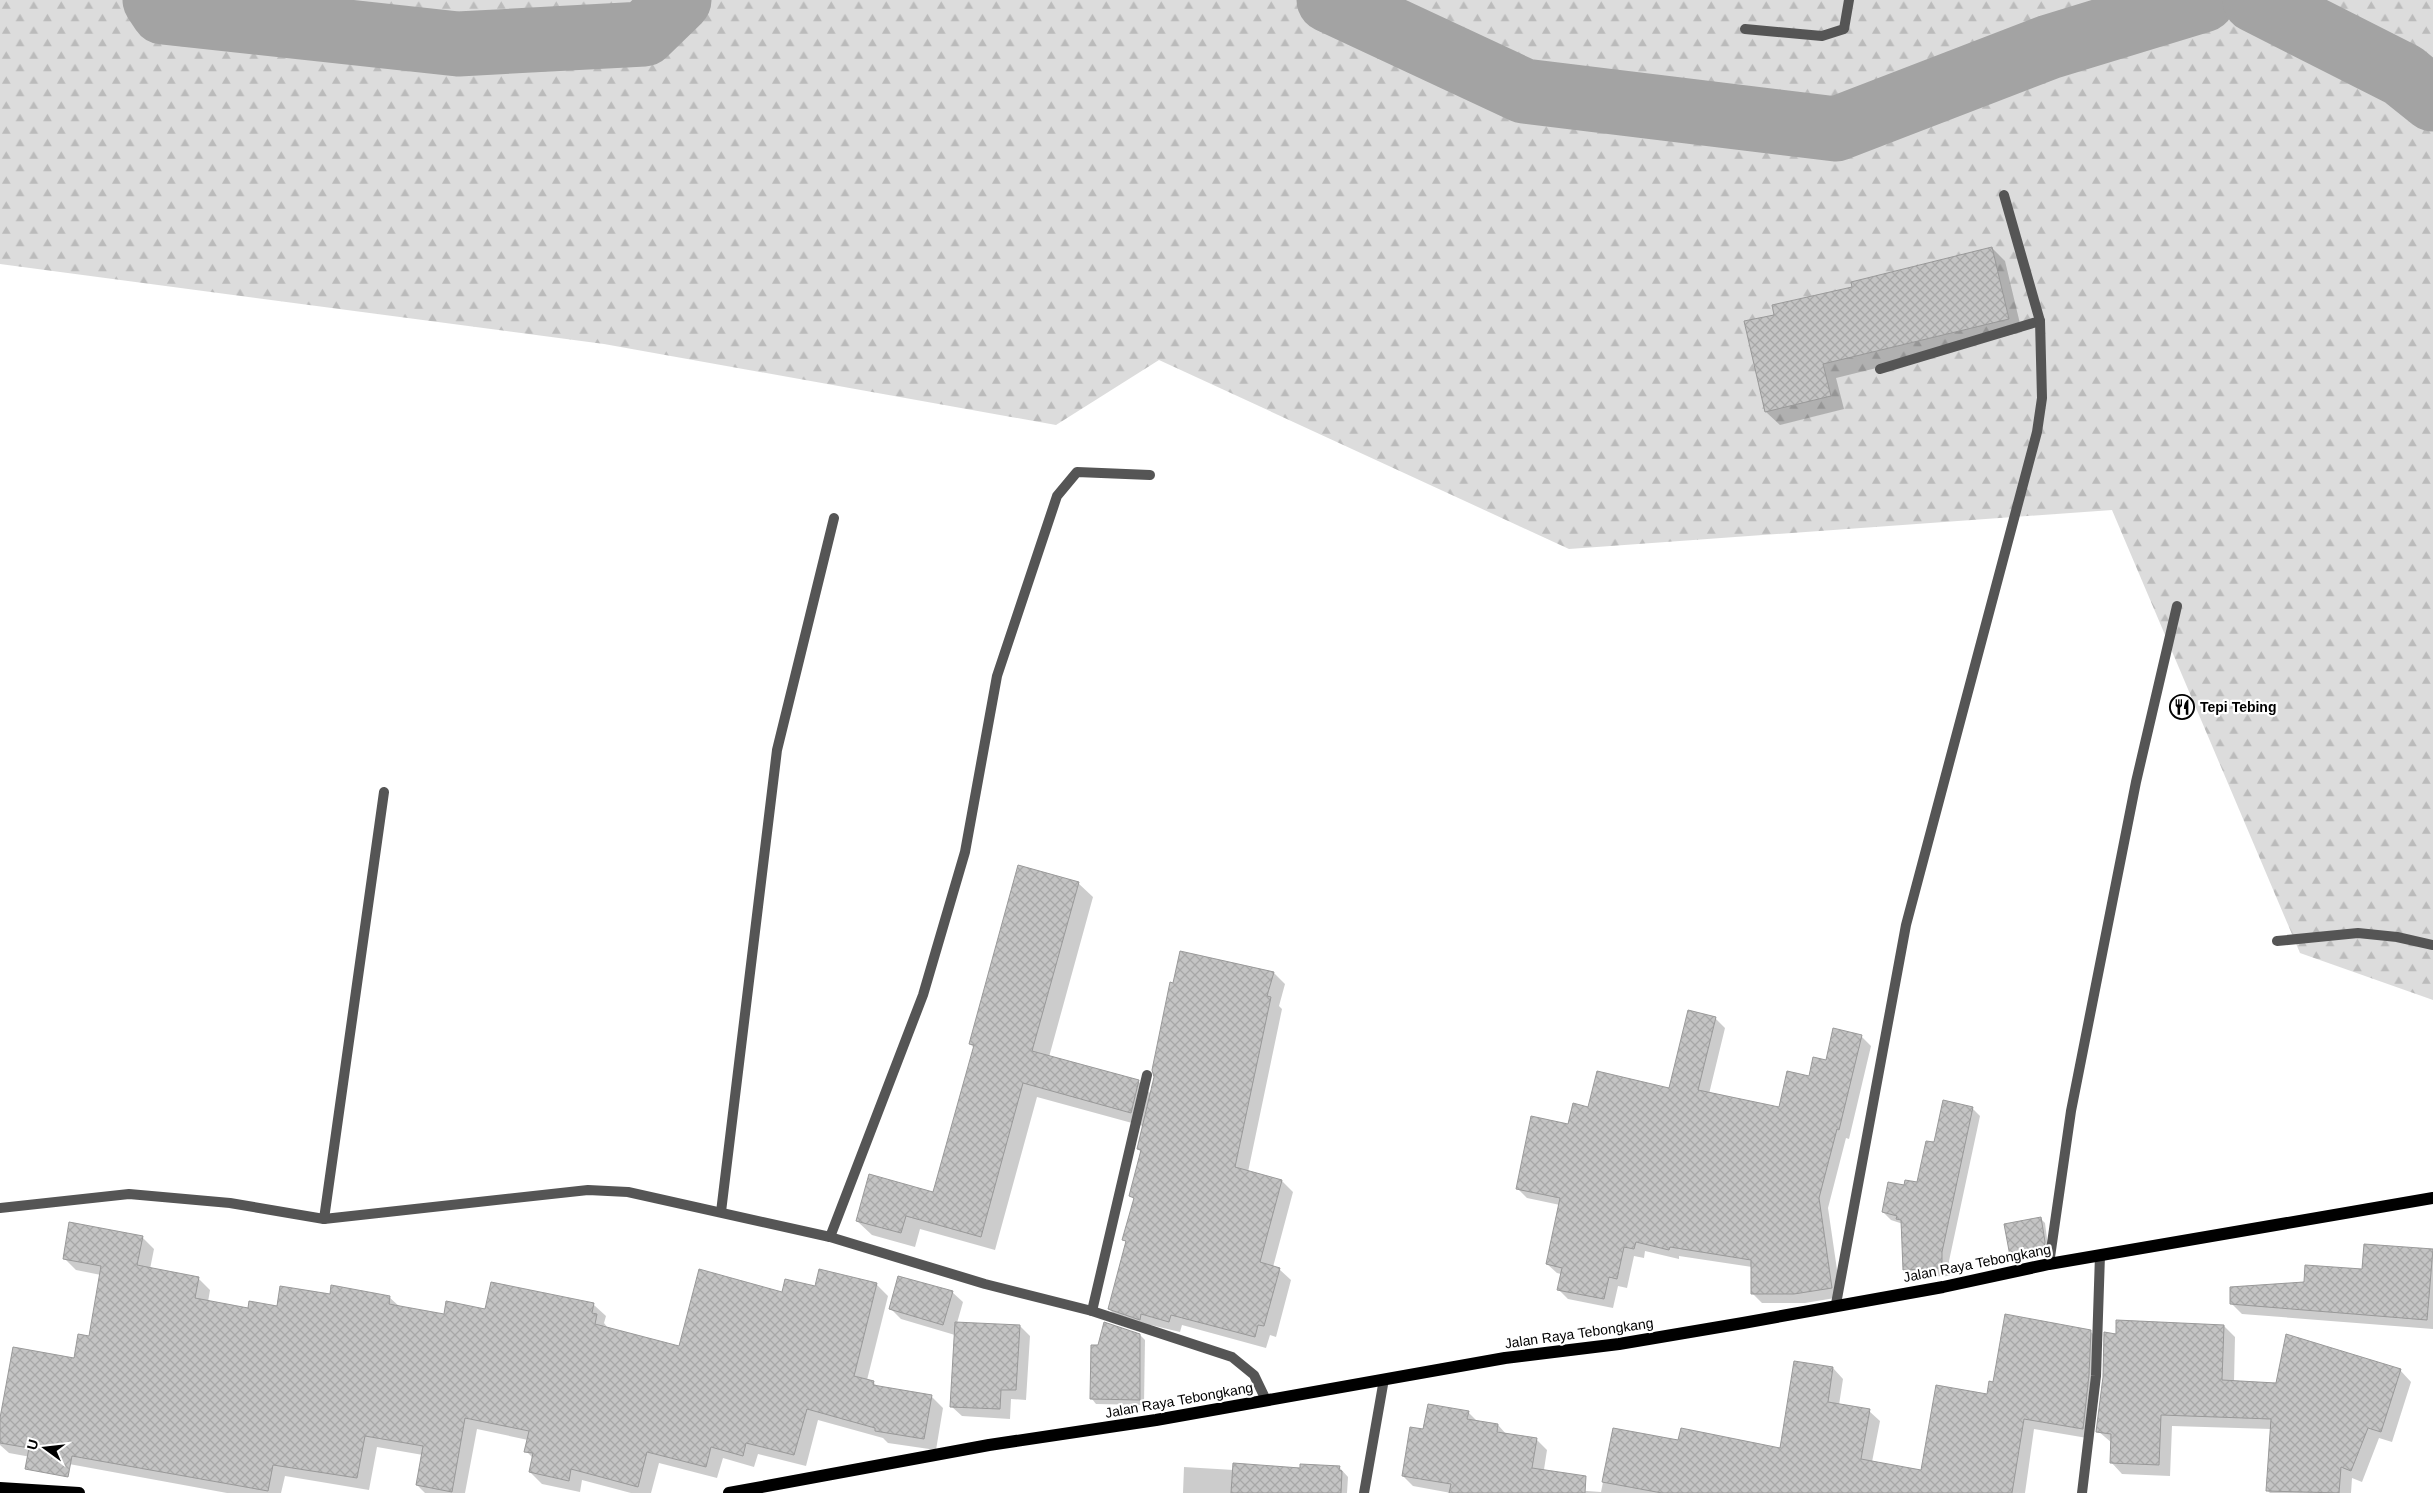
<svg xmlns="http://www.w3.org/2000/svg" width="2433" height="1493" viewBox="0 0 2433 1493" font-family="Arial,sans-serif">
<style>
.forest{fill:url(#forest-firs)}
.shadow{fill:#0003}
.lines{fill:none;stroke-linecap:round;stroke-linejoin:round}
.river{stroke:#a3a3a3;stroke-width:65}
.building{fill:url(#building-cross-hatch);stroke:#999}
.service{stroke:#555;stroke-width:10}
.minor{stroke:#555;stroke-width:10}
.primary{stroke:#000;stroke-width:12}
.labels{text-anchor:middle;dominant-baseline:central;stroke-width:4.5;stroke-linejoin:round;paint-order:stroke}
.poi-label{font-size:14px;font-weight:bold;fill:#000;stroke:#fff;text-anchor:start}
.street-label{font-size:14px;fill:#000;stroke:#fff}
</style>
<defs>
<pattern id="forest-firs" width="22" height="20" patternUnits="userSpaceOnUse" patternTransform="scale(1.25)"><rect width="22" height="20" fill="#dcdcdc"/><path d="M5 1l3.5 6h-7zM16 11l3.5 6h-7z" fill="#bbb"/></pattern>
<pattern id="building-cross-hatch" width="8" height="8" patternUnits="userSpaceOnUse" patternTransform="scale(1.25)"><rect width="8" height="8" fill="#c4c4c4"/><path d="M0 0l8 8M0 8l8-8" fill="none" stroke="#a7a7a7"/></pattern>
</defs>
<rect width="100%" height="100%" fill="#fff"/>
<!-- forest -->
<polygon class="forest" points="0,0 2433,0 2433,1000 2300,953 2112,510 1569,549 1159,360 1056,425 604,344 0,264"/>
<!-- shadow -->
<g class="shadow">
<polygon points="1992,248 2005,261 2022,332 1836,378 1844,409 1780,425 1766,412 1745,322 1775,316"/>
<polygon points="1078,883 1093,897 1049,1057 1138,1081 1151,1094 1181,953 1274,973 1285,984 1279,1006 1282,1009 1248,1172 1282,1181 1293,1192 1273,1267 1279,1269 1291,1280 1276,1337 1270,1335 1266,1348 1182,1325 1180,1332 1151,1325 1151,1330 1120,1320 1109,1309 1127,1243 1124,1240 1135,1200 1131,1196 1142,1153 1138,1149 1143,1126 1037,1097 995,1250 920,1229 915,1247 872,1235 857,1221 934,1194 974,1048 970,1044"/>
<polygon points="1715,1018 1725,1028 1709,1094 1780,1108 1827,1062 1861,1036 1871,1046 1849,1139 1846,1138 1828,1208 1841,1297 1805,1303 1762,1303 1752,1293 1752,1267 1679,1256 1679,1259 1645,1251 1644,1258 1634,1256 1627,1288 1618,1286 1613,1308 1568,1299 1558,1289 1561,1274 1557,1273 1547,1264 1560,1205 1527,1198 1517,1188 1569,1125 1589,1109 1670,1090"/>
<polygon points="1972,1108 1980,1116 1949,1261 1950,1276 1913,1277 1905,1269 1903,1224 1891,1220 1883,1212 1904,1187 1918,1184 1935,1144"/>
<polygon points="2040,1218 2045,1223 2049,1254 2016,1260 2011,1255"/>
<polygon points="142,1237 154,1249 150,1269 198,1278 210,1290 208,1302 249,1309 278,1307 331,1295 389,1297 400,1307 444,1315 486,1311 492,1284 594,1305 606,1316 604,1323 608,1328 680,1348 783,1294 816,1287 876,1284 888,1296 867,1380 873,1382 879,1388 931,1396 943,1408 936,1450 888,1443 883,1438 818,1420 806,1466 758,1454 754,1467 723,1458 717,1478 659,1463 651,1493 631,1493 582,1480 580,1492 542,1484 530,1472 533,1458 526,1451 528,1440 477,1429 465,1493 425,1493 417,1485 423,1455 377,1447 369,1490 285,1476 281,1493 227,1493 9,1453 0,1445 0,1424 75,1360 90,1337 101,1275 76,1270 64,1258"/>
<polygon points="2365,1245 2433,1251 2433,1329 2242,1314 2232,1304 2305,1283 2363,1271"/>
<polygon points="952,1292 963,1302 957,1323 1020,1326 1030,1336 1026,1400 1011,1399 1010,1419 962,1416 951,1406 955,1335 901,1319 891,1309"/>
<polygon points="2224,1326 2235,1337 2234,1382 2277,1384 2400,1370 2411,1382 2392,1442 2379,1438 2362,1482 2352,1478 2351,1493 2270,1493 2267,1490 2271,1429 2172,1426 2170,1476 2122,1474 2111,1462 2112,1443 2098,1431 2117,1336"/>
<polygon points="2090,1331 2101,1342 2093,1439 2034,1429 2025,1493 1451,1493 1413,1486 1403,1476 1424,1430 1468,1412 1479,1423 1498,1425 1507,1435 1536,1439 1547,1450 1543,1476 1546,1488 1601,1492 1614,1429 1679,1442 1781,1449 1833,1368 1843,1379 1839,1405 1869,1411 1880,1421 1872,1462 1922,1471 1988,1395 1994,1383"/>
<polygon points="1140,1335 1145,1340 1144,1405 1096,1404 1092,1399 1099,1346"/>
<polygon points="1184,1467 1234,1470 1339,1467 1348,1477 1347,1493 1183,1493"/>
</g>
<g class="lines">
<!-- river -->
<g class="river">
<polyline points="155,0 163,12 458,44 644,34 679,0"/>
<polyline points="1329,0 1524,91 1836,129 2049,47 2203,0"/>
<polyline points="2255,0 2403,75 2433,99"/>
</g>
</g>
<!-- building -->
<g class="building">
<polygon points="1992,247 2009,319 1823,364 1831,396 1765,412 1744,321 1774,315 1772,305 1852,287 1851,282"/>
<polygon points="1018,865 1079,882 1032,1051 1139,1080 1131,1113 1023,1083 981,1237 906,1216 901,1233 856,1221 869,1174 933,1192 974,1045 969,1044"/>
<polygon points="1180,951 1274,972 1267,996 1271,997 1235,1167 1282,1180 1260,1262 1280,1268 1264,1326 1258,1325 1255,1337 1171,1315 1169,1322 1141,1314 1140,1320 1108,1309 1126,1241 1122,1240 1134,1198 1129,1196 1141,1150 1137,1149 1154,1077 1152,1070 1170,982 1173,983"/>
<polygon points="1688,1010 1716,1017 1698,1090 1779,1107 1787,1071 1809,1076 1813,1057 1826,1060 1833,1028 1862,1035 1839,1130 1837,1129 1819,1198 1832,1288 1794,1294 1751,1294 1751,1260 1670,1247 1669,1250 1636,1242 1634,1249 1624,1247 1617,1279 1609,1277 1604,1299 1557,1290 1562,1268 1546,1264 1560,1198 1516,1189 1531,1116 1568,1124 1573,1103 1588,1107 1597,1071 1669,1088"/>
<polygon points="1943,1100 1973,1107 1942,1252 1942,1268 1903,1270 1901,1220 1896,1219 1897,1216 1882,1212 1888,1182 1904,1185 1905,1180 1917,1182 1926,1141 1934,1142"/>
<polygon points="2041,1217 2045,1242 2044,1249 2010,1256 2004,1224"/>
<polygon points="69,1222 143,1236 137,1265 199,1277 195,1298 248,1308 249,1301 277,1306 280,1286 330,1294 331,1285 390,1296 389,1304 444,1314 446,1301 485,1309 491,1282 594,1303 592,1313 597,1314 595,1324 679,1346 699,1269 782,1292 785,1279 815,1286 819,1269 877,1283 854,1376 874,1381 873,1385 932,1395 924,1439 875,1431 875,1428 807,1409 794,1455 746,1443 743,1456 711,1447 706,1467 647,1452 638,1487 571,1469 569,1481 529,1472 533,1453 524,1452 529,1431 465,1418 452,1492 416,1485 423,1446 365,1436 357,1478 273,1465 268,1491 72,1456 68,1477 25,1469 29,1448 0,1443 0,1418 13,1347 74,1358 78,1334 89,1336 101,1266 63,1259"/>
<polygon points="2364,1244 2433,1249 2427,1320 2230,1304 2230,1287 2304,1282 2305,1265 2362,1269"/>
<polygon points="898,1276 953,1291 943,1325 889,1309"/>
<polygon points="2005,1314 2091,1330 2089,1375 2083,1429 2024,1419 2012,1493 1662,1493 1602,1482 1613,1428 1678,1440 1681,1428 1780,1448 1794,1361 1833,1367 1828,1402 1870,1409 1861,1459 1921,1470 1936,1385 1987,1394 1989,1381 1993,1382"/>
<polygon points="2116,1320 2224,1325 2222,1380 2276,1383 2286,1334 2401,1369 2381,1432 2368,1428 2351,1471 2341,1467 2339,1493 2266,1491 2271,1419 2161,1415 2159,1465 2110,1463 2111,1434 2096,1432 2103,1377 2104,1332 2116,1334"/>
<polygon points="955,1322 1020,1325 1016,1390 1001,1390 1000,1409 950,1407"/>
<polygon points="1104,1322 1140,1334 1140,1400 1090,1399 1091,1345 1098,1345"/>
<polygon points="1428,1404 1469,1411 1467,1419 1498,1424 1497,1432 1537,1438 1532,1468 1586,1476 1585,1493 1449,1493 1451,1484 1402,1476 1410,1427 1423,1429"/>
<polygon points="1233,1463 1300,1468 1300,1464 1340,1466 1339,1470 1342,1471 1341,1493 1231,1493"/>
</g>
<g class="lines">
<!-- service -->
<g class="service">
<polyline points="721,1212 777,750 834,518"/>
<polyline points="830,1237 923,995 965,852 997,676 1057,496 1077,472 1150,475"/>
</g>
<!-- minor -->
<g class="minor">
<polyline points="1745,29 1822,36 1844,29 1849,0"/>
<polyline points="1880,369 2040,321"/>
<polyline points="2277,941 2358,933 2397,937 2433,945"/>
<polyline points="0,1208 129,1194 230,1203 324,1219 588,1190 628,1192 830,1237 985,1284 1092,1311 1232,1357 1254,1375 1266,1400"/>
<polyline points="324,1219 384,792"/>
<polyline points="2049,1264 2071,1111 2136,782 2177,606"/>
<polyline points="1836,1304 1906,925 2037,432 2042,398 2040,321 2004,195"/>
<polyline points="1092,1311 1147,1075"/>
<polyline points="1364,1493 1384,1379"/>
<polyline points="2082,1493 2096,1376 2100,1255"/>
</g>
<!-- primary -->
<g class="primary">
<polyline points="0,1488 79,1493"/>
<polyline points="729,1493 989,1445 1156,1420 1505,1358 1619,1344 1743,1323 1943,1287 2049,1264 2433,1198"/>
</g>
</g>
<!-- icons -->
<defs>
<symbol id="restaurant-ring" viewBox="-11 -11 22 22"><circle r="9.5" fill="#fff" stroke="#000" stroke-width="1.5"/><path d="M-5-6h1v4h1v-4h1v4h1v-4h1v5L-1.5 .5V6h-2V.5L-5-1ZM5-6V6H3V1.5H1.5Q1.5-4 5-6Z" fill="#000"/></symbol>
</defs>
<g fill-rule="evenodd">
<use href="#restaurant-ring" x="2168" y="693" width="28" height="28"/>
</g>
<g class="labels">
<!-- poi labels -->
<g class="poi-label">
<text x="2200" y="707">Tepi Tebing</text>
</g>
<!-- street labels -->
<g class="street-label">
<text transform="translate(1977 1263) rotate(-11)">Jalan Raya Tebongkang</text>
<text transform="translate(1579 1333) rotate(-8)">Jalan Raya Tebongkang</text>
<text transform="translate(1179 1400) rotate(-10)">Jalan Raya Tebongkang</text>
</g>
</g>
<!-- north arrow -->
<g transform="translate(45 1448) rotate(285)" stroke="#ffffff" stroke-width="4" paint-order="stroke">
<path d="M0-4L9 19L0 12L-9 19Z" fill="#000000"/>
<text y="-8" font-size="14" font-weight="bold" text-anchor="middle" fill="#000000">U</text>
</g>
</svg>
